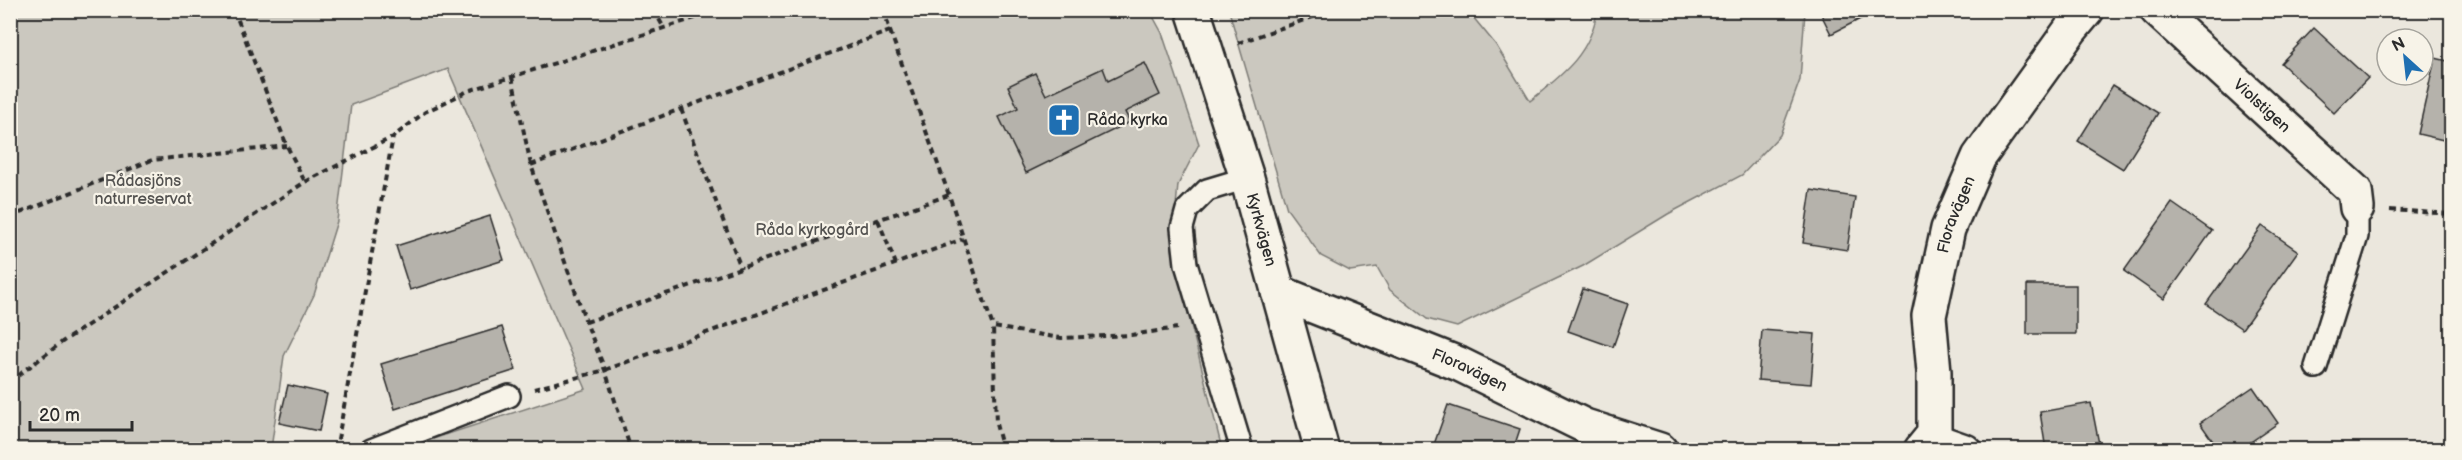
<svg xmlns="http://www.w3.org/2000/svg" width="2462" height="460" viewBox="0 0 2462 460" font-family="'Balsamiq Sans',sans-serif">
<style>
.green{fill:#cbc8bf;stroke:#7b7a75;stroke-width:1.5}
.building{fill:#b5b2ab;stroke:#2b2b2b;stroke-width:1.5}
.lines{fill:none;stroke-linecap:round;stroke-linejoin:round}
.lane-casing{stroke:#2b2b2b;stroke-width:26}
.street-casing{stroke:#2b2b2b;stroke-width:38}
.path{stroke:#2b2b2b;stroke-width:4;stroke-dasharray:6 4.5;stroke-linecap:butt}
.lane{stroke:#f7f3e8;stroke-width:21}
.street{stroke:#f7f3e8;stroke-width:33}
.labels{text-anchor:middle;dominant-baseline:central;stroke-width:4.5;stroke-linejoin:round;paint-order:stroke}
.street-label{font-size:16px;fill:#2b2b2b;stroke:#f7f3e8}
.poi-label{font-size:16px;fill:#2b2b2b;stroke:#f7f3e8;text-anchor:start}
.park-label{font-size:16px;fill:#535250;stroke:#f7f3e8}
</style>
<rect width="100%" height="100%" fill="#ebe7dd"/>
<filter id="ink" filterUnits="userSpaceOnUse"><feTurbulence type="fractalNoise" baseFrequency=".0167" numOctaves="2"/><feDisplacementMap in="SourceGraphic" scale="12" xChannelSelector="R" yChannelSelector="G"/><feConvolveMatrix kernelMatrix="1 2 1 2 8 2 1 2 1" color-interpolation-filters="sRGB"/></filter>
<g filter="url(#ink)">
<!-- green -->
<g class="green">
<polygon points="10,11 1150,11 1162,33 1199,144 1178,185 1172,249 1222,449 402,449 586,389 448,69 351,105 337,221 314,295 284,356 271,449 11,449"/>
<path d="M1229,11H1468L1496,45L1530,101C1562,75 1591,54 1597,11H1805L1800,80L1780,135L1742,175L1668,214L1583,266L1457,327L1427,319L1390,290L1377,267L1350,271L1321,256L1287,209Z"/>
</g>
<!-- building -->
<g class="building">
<polygon points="1492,10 1509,10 1494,15"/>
<polygon points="1819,10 1878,10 1831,34"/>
<polygon points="2314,28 2368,78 2334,113 2281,63"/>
<polygon points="2435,58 2452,62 2452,142 2418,134"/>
<polygon points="1145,63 1160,95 1125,112 1130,122 1026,173 999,117 1018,108 1008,86 1035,73 1046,95 1103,68 1108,81"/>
<polygon points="2113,85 2158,113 2123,169 2078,141"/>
<polygon points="1811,190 1855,197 1847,250 1803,243"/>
<polygon points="2172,203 2212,231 2164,299 2124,271"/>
<polygon points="490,216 504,260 410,290 396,246"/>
<polygon points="2262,226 2298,251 2242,329 2206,304"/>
<rect x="2027" y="285" width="49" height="49"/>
<polygon points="1583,289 1628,304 1613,347 1568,331"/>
<polygon points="502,327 516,370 395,409 381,364"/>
<polygon points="1762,330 1815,334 1811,384 1758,380"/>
<polygon points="288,385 327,394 319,431 279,423"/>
<polygon points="2253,387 2278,423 2239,450 2219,450 2200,423"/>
<polygon points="2091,403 2099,444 2115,441 2116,450 2046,450 2040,412"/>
<polygon points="1448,405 1520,429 1513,450 1432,450"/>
</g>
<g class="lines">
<defs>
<g id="lane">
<polyline points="2316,367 2357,236 2357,208"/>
<polyline points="1934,434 1968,446 1972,450"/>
<polyline points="371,450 509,396"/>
<polyline points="1242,450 1186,264 1182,228 1187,210 1207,190 1247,178"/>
</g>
<g id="street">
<path id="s1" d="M1193,10L1247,178L1322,450"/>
<path id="s2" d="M2157,10L2355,191L2357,208"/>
<path id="s3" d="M1278,292L1459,364L1585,426L1660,450"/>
<path id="s4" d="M1921,450L1934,434V372L1929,316L1948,229L1979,157L2071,29L2087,10"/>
</g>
</defs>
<!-- lane casing -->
<use href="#lane" class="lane-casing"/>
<!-- street casing -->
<use href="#street" class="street-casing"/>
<!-- path -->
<g class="path">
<polyline points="234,10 287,146 305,182"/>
<polyline points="654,10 664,28"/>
<polyline points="890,31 949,195"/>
<polyline points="1238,43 1333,10"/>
<polyline points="512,77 531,165 586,322 605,370 631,450"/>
<polyline points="681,109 741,268"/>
<polyline points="531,165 890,31 884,10"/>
<polyline points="2390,210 2452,214"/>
<polyline points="10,217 152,160 287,146"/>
<polyline points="878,220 896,264"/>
<polyline points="586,322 949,195 993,327"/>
<polyline points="10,382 62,342 305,182 393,137 425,112 468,91 720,10"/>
<polyline points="534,389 605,370 963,239"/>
<polyline points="336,450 393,137"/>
<polyline points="1003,450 996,424 993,327 1061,338 1131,335 1177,328"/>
</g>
<!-- lane -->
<use href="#lane" class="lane"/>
<!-- street -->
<use href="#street" class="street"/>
</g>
</g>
<!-- icons -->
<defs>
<symbol id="church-square" viewBox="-11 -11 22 22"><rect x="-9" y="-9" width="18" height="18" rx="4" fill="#1f6fb2" stroke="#f7f3e8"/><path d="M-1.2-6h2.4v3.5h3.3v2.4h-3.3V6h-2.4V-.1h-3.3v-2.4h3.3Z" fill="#fff"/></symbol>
</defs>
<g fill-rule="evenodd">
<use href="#church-square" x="1045" y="101" width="38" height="38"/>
</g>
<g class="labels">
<!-- street labels -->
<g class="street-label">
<text stroke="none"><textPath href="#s2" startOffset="142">Violstigen</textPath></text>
<text stroke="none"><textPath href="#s4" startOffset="244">Floravägen</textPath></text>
<text stroke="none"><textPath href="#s1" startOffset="230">Kyrkvägen</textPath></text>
<text stroke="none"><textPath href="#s3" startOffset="207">Floravägen</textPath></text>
</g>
<!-- poi labels -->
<g class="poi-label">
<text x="1087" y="120">Råda kyrka</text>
</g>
<!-- park labels -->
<g class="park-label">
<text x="143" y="181">Rådasjöns<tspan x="143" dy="18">naturreservat</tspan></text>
<text x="812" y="230">Råda kyrkogård</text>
</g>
</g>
<!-- margin -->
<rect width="2462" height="460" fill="none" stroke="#f7f3e8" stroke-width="36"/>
<rect x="18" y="18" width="2426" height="424" fill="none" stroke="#2b2b2b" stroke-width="2" filter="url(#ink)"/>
<!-- north arrow -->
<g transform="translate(2405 57) rotate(333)"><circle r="28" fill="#f7f3e8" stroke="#a5a39c" stroke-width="1.5"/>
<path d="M0-4.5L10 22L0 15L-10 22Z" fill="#1f6fb2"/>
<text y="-9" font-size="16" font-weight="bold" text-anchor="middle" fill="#2b2b2b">N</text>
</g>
<!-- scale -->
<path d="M30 421v9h102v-9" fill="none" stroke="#2b2b2b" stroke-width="3"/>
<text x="39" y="421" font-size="18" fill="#2b2b2b" stroke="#f7f3e8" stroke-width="4.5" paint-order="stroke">20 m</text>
</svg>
